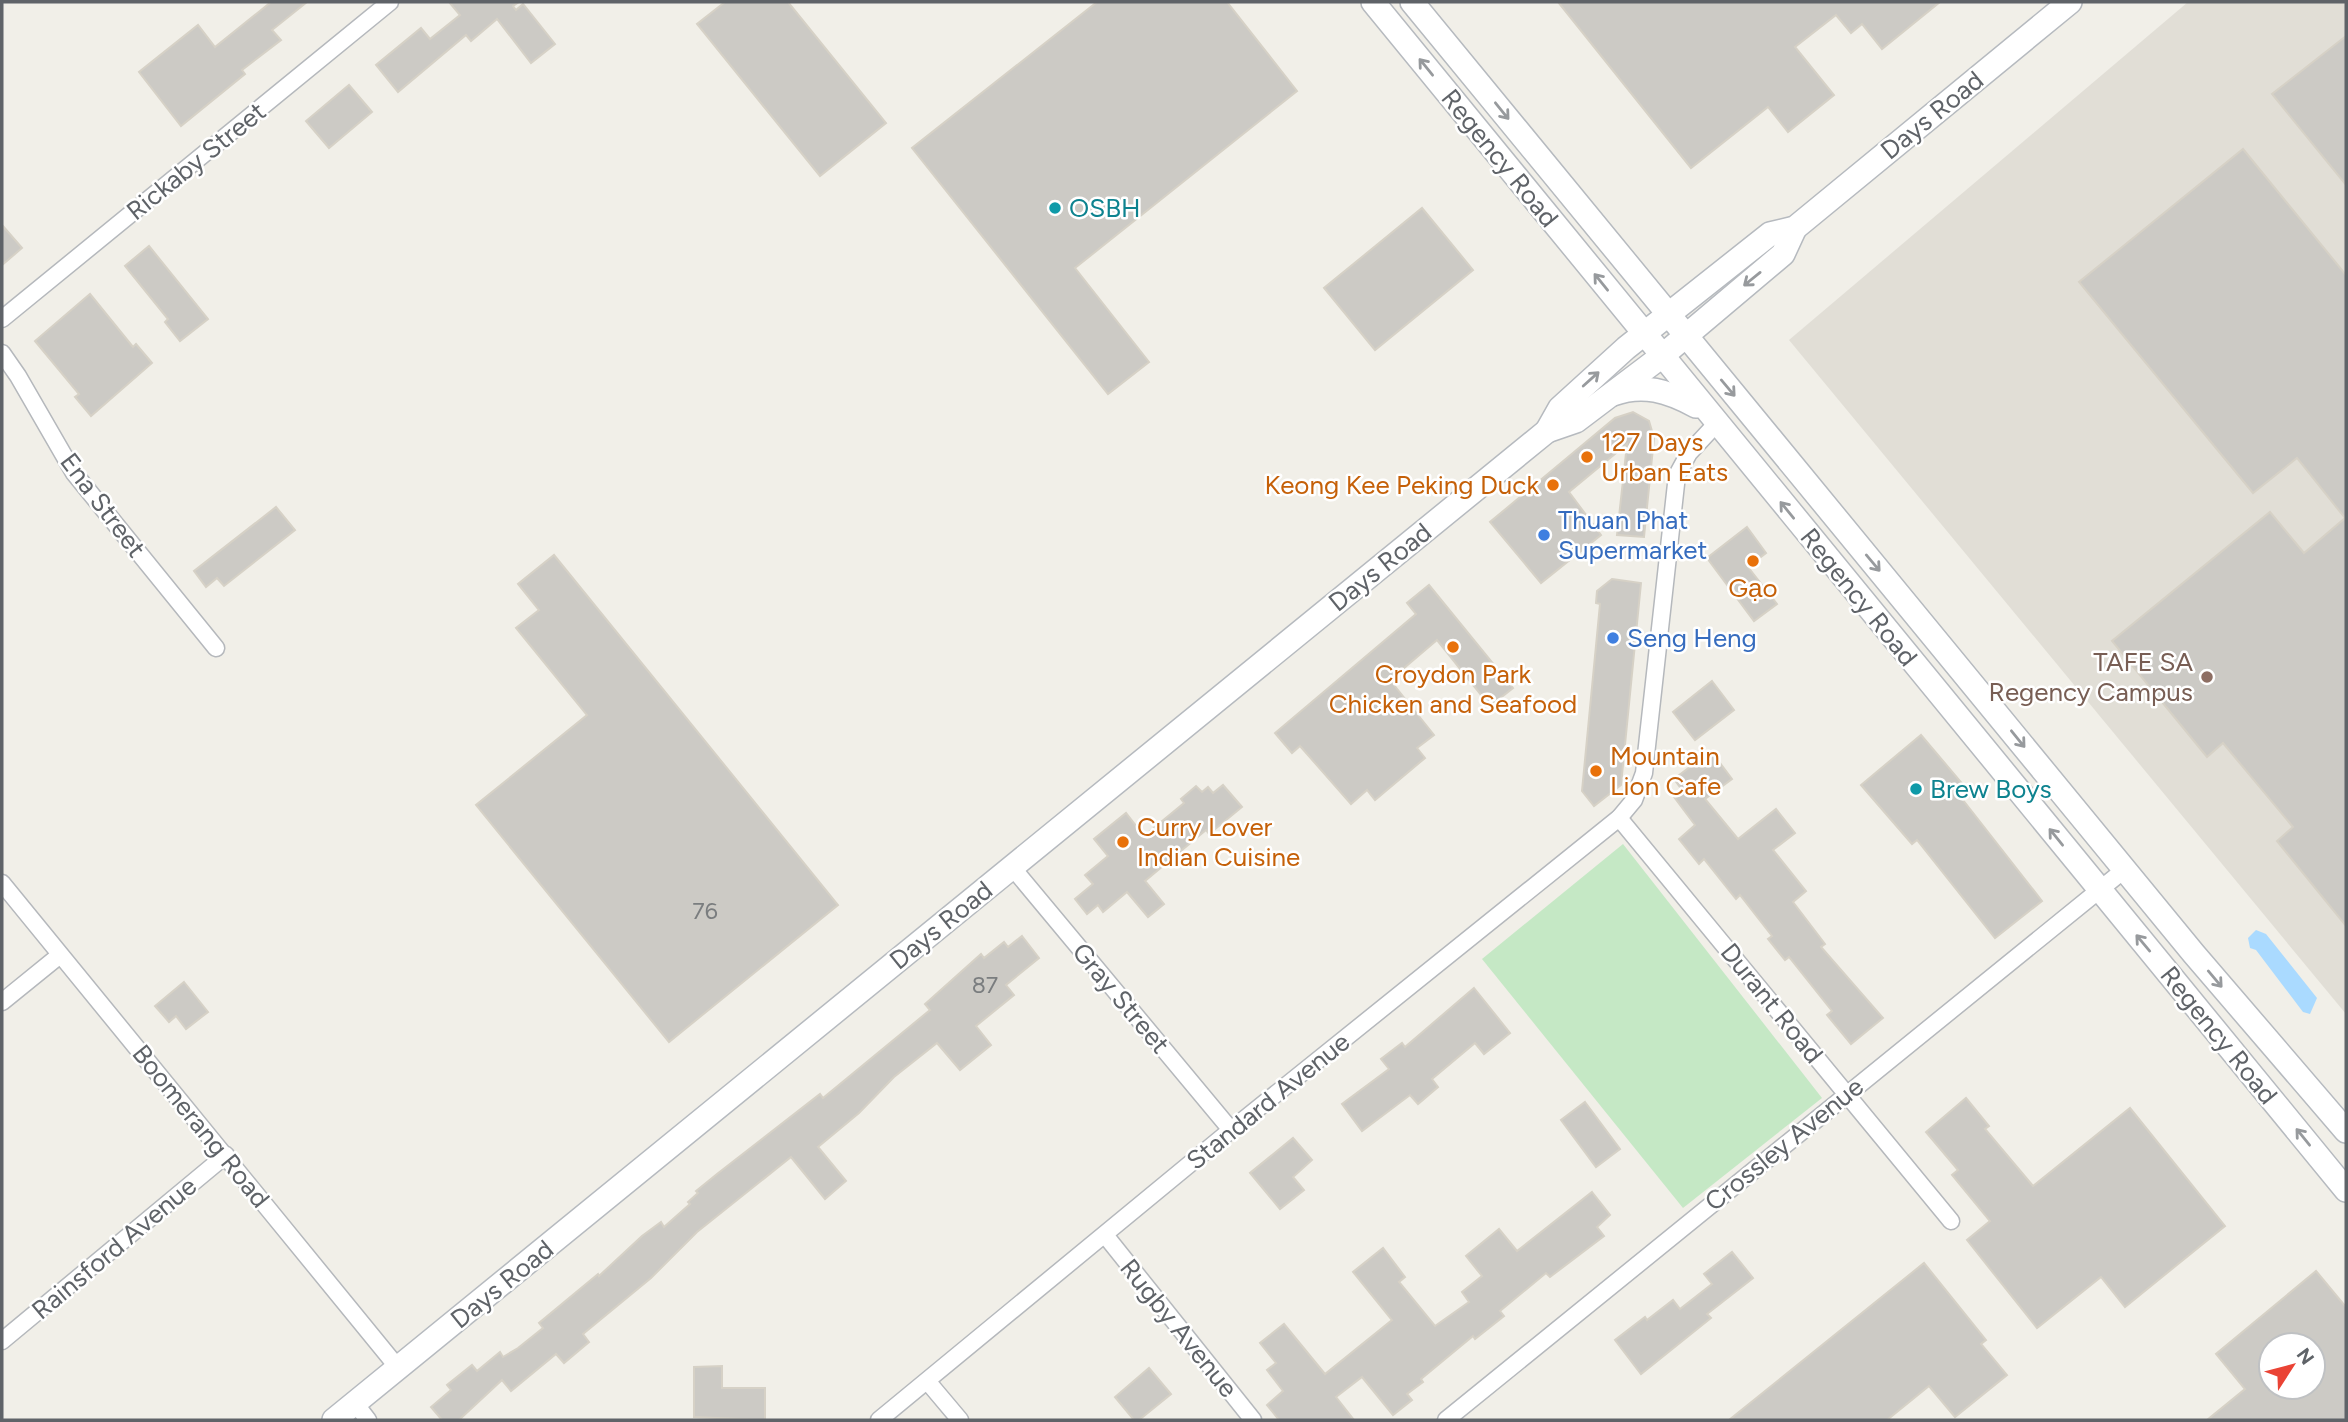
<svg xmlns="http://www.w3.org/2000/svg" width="2348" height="1422" viewBox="0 0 2348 1422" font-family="Figtree,sans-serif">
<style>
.education{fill:#e1ded6}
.green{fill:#c5e8c5}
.water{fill:#aadaff}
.building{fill:#cccac5;stroke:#d6d1c6;stroke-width:2;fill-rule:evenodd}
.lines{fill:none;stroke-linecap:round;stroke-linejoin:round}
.street-casing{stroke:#b5b8bc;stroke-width:19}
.secondary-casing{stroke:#b6babf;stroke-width:26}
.street{stroke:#fff;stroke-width:16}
.secondary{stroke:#fff;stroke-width:23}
.oneway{stroke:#979a9d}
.culture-dot{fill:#0f9aa8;stroke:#fff;stroke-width:2.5}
.food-dot{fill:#e8710a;stroke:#fff;stroke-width:2.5}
.shop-dot{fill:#3f7fe0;stroke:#fff;stroke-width:2.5}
.education-dot{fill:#8d6e63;stroke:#fff;stroke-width:2.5}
.labels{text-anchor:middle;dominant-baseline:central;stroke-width:5;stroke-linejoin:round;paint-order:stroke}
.number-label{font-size:23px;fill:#7a7d7f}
.street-label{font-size:26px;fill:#5f6368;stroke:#fff}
.culture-label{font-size:26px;fill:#0d838f;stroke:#fff;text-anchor:start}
.food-label{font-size:26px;fill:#c56008;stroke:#fff;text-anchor:start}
.shop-label{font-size:26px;fill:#366cbe;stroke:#fff;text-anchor:start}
.education-label{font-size:26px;fill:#785e54;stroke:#fff;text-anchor:end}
</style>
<rect width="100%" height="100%" fill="#f1efe8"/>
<!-- education -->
<polygon class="education" points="2188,2 2346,2 2346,1014 1789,340"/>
<!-- green -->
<polygon class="green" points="1623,844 1822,1098 1683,1208 1482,959"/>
<!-- water -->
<polygon class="water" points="2256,930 2266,934 2317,998 2310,1014 2303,1012 2256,950 2250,948 2248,938"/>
<!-- building -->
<g class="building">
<polygon points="271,2 307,2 272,30 281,40 242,70 245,74 181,126 139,72 198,25 215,47"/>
<polygon points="449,2 519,2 513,6 516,10 523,4 555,44 531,63 497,19 471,41 466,35 398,92 376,65 421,28 430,39 460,15"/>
<polygon points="725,2 788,2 886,123 820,176 697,24"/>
<polygon points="1097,2 1227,2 1297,91 1075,268 1149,362 1108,394 912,148"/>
<polygon points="1558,2 1940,2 1882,49 1862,24 1851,33 1836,15 1795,47 1834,95 1788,132 1768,107 1691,168"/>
<polygon points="2346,36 2346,185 2272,94"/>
<polygon points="349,85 372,112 329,148 306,121"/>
<polygon points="2243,149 2346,275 2346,926 2277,841 2293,827 2223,743 2207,757 2112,641 2270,512 2304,553 2345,518 2297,458 2253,493 2079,282"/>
<polygon points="1422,208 1473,270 1375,350 1324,288"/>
<polygon points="2,225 22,248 2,265"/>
<polygon points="149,246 208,319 180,341 165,322 168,319 125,266"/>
<polygon points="90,294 133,347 136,344 152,363 91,416 75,397 79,394 35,341"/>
<polygon points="1633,412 1649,421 1654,438 1644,537 1617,535 1627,444 1569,492 1601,535 1541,583 1490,522 1615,418"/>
<polygon points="276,507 295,530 224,586 217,578 206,587 194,571"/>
<polygon points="1747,527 1766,553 1748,567 1777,604 1754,621 1707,558"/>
<polygon points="554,555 838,905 669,1042 476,805 587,715 516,628 539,610 518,584"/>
<polygon points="1612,579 1641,583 1621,785 1594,806 1582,791 1600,604 1596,603 1597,591"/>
<polygon points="1429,585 1513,688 1490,706 1437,640 1390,680 1434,735 1417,748 1425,758 1375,800 1367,790 1351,804 1300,746 1292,753 1275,733 1416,614 1407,603"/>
<polygon points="1712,681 1734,710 1695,740 1673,712"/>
<polygon points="1921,735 1971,794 1963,800 2042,901 1995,938 1917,840 1912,844 1861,785"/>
<polygon points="1711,751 1732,779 1705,799 1738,839 1776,809 1795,833 1773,850 1806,891 1793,902 1825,944 1821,947 1883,1018 1851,1044 1827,1015 1832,1011 1789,957 1785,960 1768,939 1772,936 1740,895 1736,899 1704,859 1699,864 1679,839 1695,825 1674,797 1682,790 1674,779"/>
<polygon points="1223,785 1242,807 1209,834 1206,830 1145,881 1164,904 1148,917 1127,892 1103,912 1098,905 1087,914 1075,899 1093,884 1085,875 1108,856 1094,839 1126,813 1144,836 1184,803 1181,799 1196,786 1202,792 1208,787 1213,793"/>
<polygon points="1022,936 1039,958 1006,985 1014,995 976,1026 991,1045 960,1070 937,1043 894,1077 859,1113 818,1147 846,1181 825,1199 791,1157 697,1232 651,1278 583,1334 589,1342 564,1363 556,1354 511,1391 502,1380 459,1420 442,1420 431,1407 451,1390 447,1385 472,1365 477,1371 500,1352 503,1357 518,1348 543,1328 539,1323 598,1274 599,1276 642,1236 661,1222 664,1227 690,1204 688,1202 698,1193 696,1191 717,1174 820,1094 823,1098 930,1010 925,1004 981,954 984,958 1004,942 1008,947"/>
<polygon points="184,982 208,1012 186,1029 176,1016 169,1022 155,1006"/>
<polygon points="1474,988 1510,1033 1484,1054 1475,1043 1432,1079 1438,1087 1418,1104 1410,1095 1362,1131 1342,1104 1389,1069 1381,1059 1402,1043 1405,1047"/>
<polygon points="1966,1098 1989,1126 1985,1129 2033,1186 2130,1108 2225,1226 2125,1307 2101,1277 2037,1328 1967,1240 1990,1221 1952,1175 1958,1170 1926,1132"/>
<polygon points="1585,1102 1620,1149 1596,1167 1561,1120"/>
<polygon points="1293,1138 1312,1160 1293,1177 1304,1190 1280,1209 1250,1173"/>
<polygon points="1592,1192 1610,1215 1597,1227 1604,1236 1550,1277 1546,1273 1500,1311 1504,1316 1475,1339 1473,1336 1421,1379 1423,1382 1407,1394 1412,1400 1393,1415 1362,1377 1336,1397 1354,1420 1279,1420 1267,1405 1283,1391 1267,1370 1276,1363 1260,1343 1284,1324 1325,1374 1392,1320 1353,1272 1383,1248 1405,1277 1399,1282 1435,1326 1469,1302 1462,1292 1482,1276 1466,1256 1499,1229 1517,1251"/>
<polygon points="1732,1252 1753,1278 1707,1314 1711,1318 1641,1374 1615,1340 1645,1317 1647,1320 1673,1300 1680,1309 1712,1284 1704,1274"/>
<polygon points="1924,1263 1986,1340 1981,1344 2007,1375 1955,1417 1929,1386 1887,1420 1729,1420"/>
<path d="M2316,1271L2346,1307V1420H2207L2245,1389L2216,1354ZM2271,1345H2313V1387H2271Z"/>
<polygon points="722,1366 722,1388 765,1388 765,1420 694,1417 694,1367"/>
<polygon points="1149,1368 1171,1394 1139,1420 1134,1420 1115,1397"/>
</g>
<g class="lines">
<defs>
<g id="street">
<polyline points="2,319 390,2"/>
<polyline points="2,353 18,376 74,473 216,648"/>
<polyline points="1619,818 1951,1221"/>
<polyline points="1012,867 1231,1130"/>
<polyline points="2,883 399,1369"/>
<polyline points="2,1002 60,955"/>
<polyline points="1105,1235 1253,1420"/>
<polyline points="2,1341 226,1155"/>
<polyline points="928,1382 960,1420"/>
<polyline points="355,1403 368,1420"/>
<polyline points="879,1420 1231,1130 1619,818 1634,800 1644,773 1677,475 1689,453 1716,424"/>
<polyline points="1446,1420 2124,870"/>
</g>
<g id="secondary">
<polyline points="1373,2 2346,1190"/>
<polyline points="1412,2 2194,954 2346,1131"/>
<path d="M1613,394C1643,383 1668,391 1696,406"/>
<polyline points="1547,431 1560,408 1626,348 1770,234 1795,228 2070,2"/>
<polyline points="334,1420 1547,431 1576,421 1662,356 1783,254 1795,228"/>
</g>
</defs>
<!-- street casing -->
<use href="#street" class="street-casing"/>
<!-- secondary casing -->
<use href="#secondary" class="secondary-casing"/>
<!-- street -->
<use href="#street" class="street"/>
<!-- secondary -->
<use href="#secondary" class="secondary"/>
</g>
<!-- one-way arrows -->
<defs><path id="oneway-shaft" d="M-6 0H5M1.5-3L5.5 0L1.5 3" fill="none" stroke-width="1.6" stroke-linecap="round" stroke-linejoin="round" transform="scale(1.75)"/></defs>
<g class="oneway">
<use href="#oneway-shaft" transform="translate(1426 67) rotate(-129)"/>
<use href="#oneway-shaft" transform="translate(1502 111) rotate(51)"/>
<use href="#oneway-shaft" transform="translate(1752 279) rotate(141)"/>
<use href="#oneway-shaft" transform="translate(1601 282) rotate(-129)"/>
<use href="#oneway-shaft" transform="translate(1591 379) rotate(-42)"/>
<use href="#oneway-shaft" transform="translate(1728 388) rotate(50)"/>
<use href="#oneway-shaft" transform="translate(1787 510) rotate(-129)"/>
<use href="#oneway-shaft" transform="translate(1873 563) rotate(50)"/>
<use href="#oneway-shaft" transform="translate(2018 739) rotate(51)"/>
<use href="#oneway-shaft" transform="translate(2056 837) rotate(-129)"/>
<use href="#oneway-shaft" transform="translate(2143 943) rotate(-130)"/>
<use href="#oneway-shaft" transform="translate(2215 979) rotate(50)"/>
<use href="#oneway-shaft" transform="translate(2303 1137) rotate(-129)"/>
</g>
<!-- markers -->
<g class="culture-dot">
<circle cx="1055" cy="208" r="7"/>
<circle cx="1916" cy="789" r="7"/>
</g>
<g class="food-dot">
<circle cx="1587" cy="457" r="7"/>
<circle cx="1553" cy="485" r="7"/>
<circle cx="1753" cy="561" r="7"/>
<circle cx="1453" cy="647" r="7"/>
<circle cx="1596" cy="771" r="7"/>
<circle cx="1123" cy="842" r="7"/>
</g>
<g class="shop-dot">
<circle cx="1544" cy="535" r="7"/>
<circle cx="1613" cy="638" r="7"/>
</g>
<circle class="education-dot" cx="2207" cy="677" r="7"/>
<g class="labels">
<!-- number labels -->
<g class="number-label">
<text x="705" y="911">76</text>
<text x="985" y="985">87</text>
</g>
<!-- street labels -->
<g class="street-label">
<text transform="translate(1932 115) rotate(-39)">Days Road</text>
<text transform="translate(1500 158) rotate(51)">Regency Road</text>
<text transform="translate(196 161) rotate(-39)">Rickaby Street</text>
<text transform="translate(103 505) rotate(53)">Ena Street</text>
<text transform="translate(1380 567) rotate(-39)">Days Road</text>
<text transform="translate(1859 597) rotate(51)">Regency Road</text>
<text transform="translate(941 925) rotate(-39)">Days Road</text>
<text transform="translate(1121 998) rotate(50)">Gray Street</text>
<text transform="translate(1772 1003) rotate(51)">Durant Road</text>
<text transform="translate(2219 1035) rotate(51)">Regency Road</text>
<text transform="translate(1268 1101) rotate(-39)">Standard Avenue</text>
<text transform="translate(201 1126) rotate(51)">Boomerang Road</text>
<text transform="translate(1784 1144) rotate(-39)">Crossley Avenue</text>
<text transform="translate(114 1248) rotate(-40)">Rainsford Avenue</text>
<text transform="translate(502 1284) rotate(-39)">Days Road</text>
<text transform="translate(1179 1328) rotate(51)">Rugby Avenue</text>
</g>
<!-- culture labels -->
<g class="culture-label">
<text x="1069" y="208">OSBH</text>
<text x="1930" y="789">Brew Boys</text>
</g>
<!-- food labels -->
<g class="food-label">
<text x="1601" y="442">127 Days<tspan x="1601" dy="30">Urban Eats</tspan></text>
<text x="1539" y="485" text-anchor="end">Keong Kee Peking Duck</text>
<text x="1753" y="588" text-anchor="middle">Gạo</text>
<text x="1453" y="674" text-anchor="middle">Croydon Park<tspan x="1453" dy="30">Chicken and Seafood</tspan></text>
<text x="1610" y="756">Mountain<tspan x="1610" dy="30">Lion Cafe</tspan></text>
<text x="1137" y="827">Curry Lover<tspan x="1137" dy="30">Indian Cuisine</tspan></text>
</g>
<!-- shop labels -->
<g class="shop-label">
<text x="1558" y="520">Thuan Phat<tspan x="1558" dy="30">Supermarket</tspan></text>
<text x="1627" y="638">Seng Heng</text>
</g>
<!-- education labels -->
<g class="education-label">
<text x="2193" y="662">TAFE SA<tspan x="2193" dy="30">Regency Campus</tspan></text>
</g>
</g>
<!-- border -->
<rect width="2348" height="1422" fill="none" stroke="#5f6368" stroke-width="7"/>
<!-- north arrow -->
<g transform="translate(2292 1366) rotate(54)"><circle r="33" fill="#ffffff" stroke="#bfc1c3" stroke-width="2"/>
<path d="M0-5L12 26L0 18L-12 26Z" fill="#ea4335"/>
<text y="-10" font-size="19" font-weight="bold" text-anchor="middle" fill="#5f6368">N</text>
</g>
</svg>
